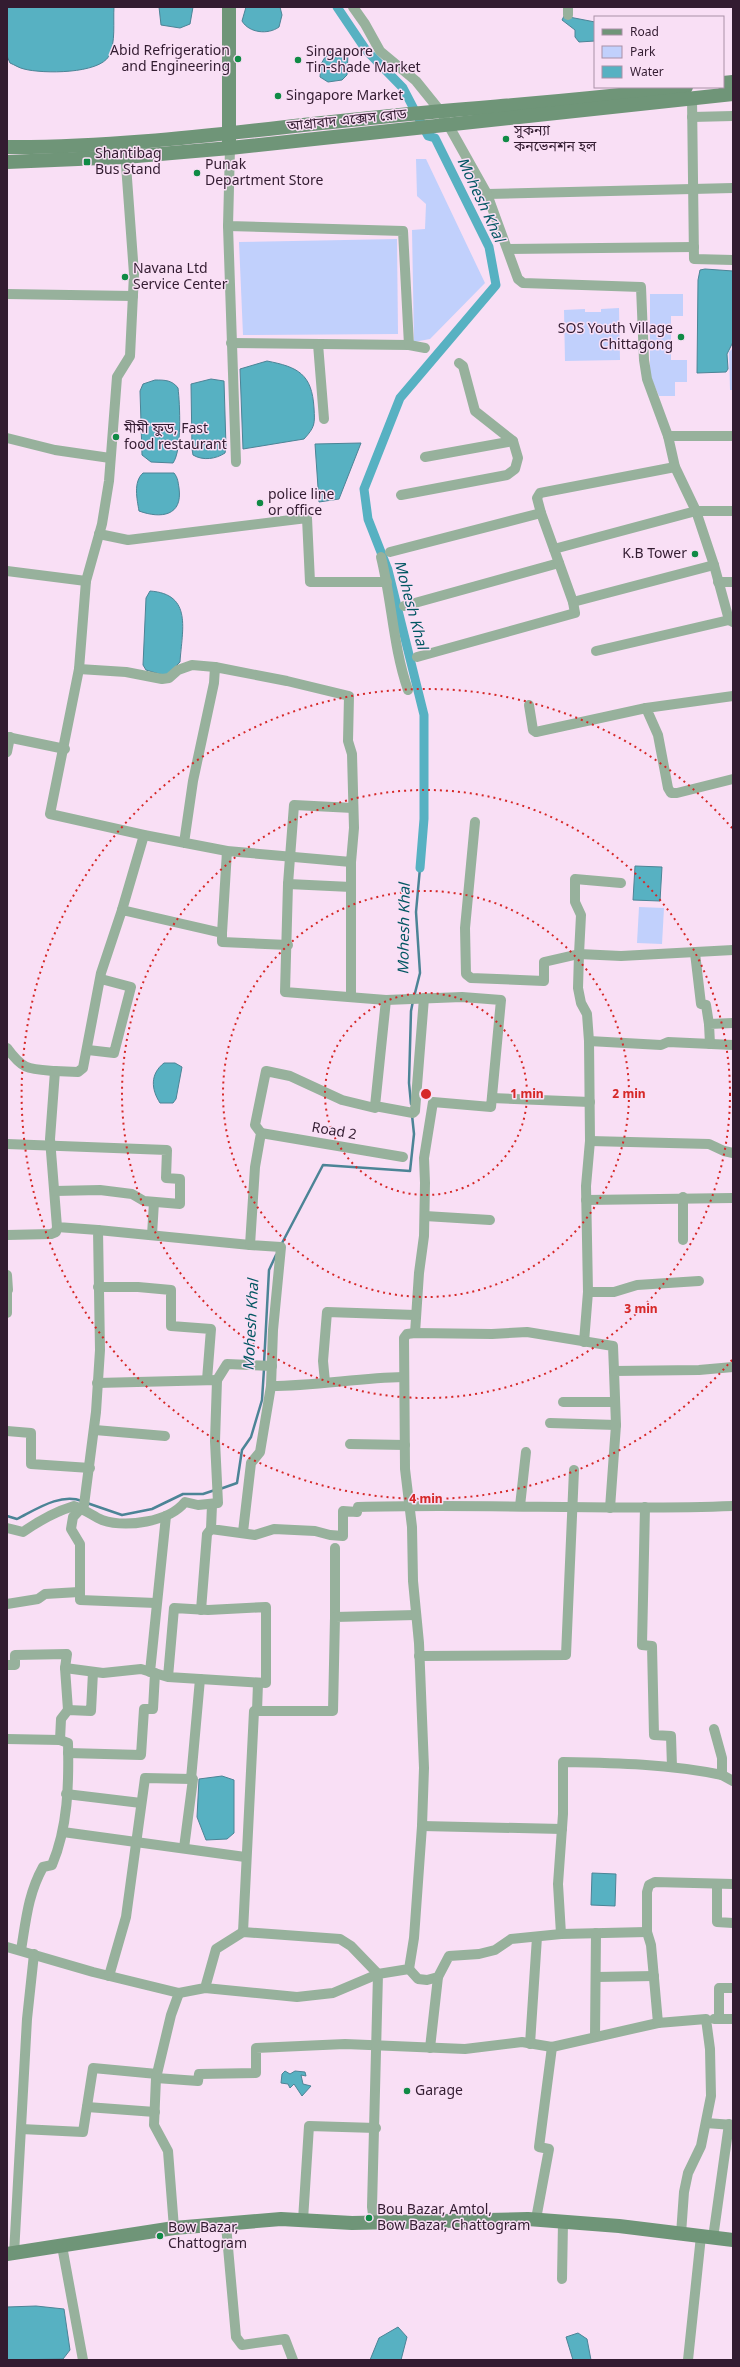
<svg xmlns="http://www.w3.org/2000/svg" width="740" height="2367" viewBox="0 0 740 2367" font-family="Georgia,'Noto Sans Bengali',serif">
<style>
.green{fill:#c1d0fc}
.water{fill:#57b1c2;stroke:#4c8496}
.lines{fill:none;stroke-linecap:round;stroke-linejoin:round}
.stream{stroke:#4c8496;stroke-width:2.5}
.canal{stroke:#57b1c2;stroke-width:9}
.street{stroke:#97b19c;stroke-width:10}
.secondary{stroke:#6f9578;stroke-width:14}
.ring{fill:none;stroke:#d62828;stroke-width:2;stroke-dasharray:2 4}
.poi-dot{fill:#108a45;stroke:#f9dff5;stroke-width:1.5}
.labels{text-anchor:middle;dominant-baseline:central;stroke-width:3;stroke-linejoin:round;paint-order:stroke}
.poi-label{font-size:14px;fill:#331c31;stroke:#f9dff5;text-anchor:start}
.street-label{font-size:14px;fill:#331c31;stroke:#f9dff5}
.water-label{font-size:15px;font-style:italic;fill:#025662;stroke:#f9dff5}
.centre{fill:#d62828;stroke:#f9dff5;stroke-width:2}
.ring-label{font-size:12px;text-anchor:middle;font-weight:bold;fill:#d62828;stroke:#f9dff5;stroke-width:3;stroke-linejoin:round;paint-order:stroke}
</style>
<rect width="100%" height="100%" fill="#f9dff5"/>
<!-- green -->
<g class="green">
<polygon points="416,159 426,159 485,283 430,339 414,342 412,230 425,229 426,204 417,196"/>
<polygon points="397,239 398,334 243,335 239,242"/>
<polygon points="650,294 683,294 683,316 671,316 671,360 687,360 687,382 675,382 675,396 659,396 650,375"/>
<polygon points="619,308 620,360 565,361 564,310 585,309 585,312 601,312 601,309"/>
<polygon points="733,348 733,390 730,390 729,352"/>
<polygon points="639,907 664,908 662,944 637,943"/>
</g>
<!-- water -->
<g class="water">
<path d="M7,7H114C113,22 116,42 109,56C99,74 43,74 24,69C19,68 15,65 10,63L7,56Z"/>
<polygon points="159,7 193,7 190,24 180,28 161,25"/>
<path d="M246,7H280L282,15L279,27C268,35 249,33 242,21Z"/>
<polygon points="564,16 595,22 595,41 579,42 575,37 575,30 562,20"/>
<polygon points="340,48 348,54 347,75 342,80 328,82 320,77 321,64 328,52"/>
<polygon points="705,269 733,271 733,342 727,354 728,369 726,372 697,373 698,280 700,270"/>
<path d="M267,361C298,367 312,374 314,408C315,424 315,427 304,439L243,449L240,369Z"/>
<path d="M211,379L224,381L226,447L225,453C216,459 203,461 193,455L192,449L191,384Z"/>
<path d="M155,380C165,380 172,380 178,388C180,404 182,451 173,463L151,462L142,455L140,391L143,384Z"/>
<polygon points="361,443 339,499 319,502 315,444"/>
<path d="M143,473H174C178,478 178,482 179,488C183,516 161,519 139,511C137,499 133,482 143,473Z"/>
<path d="M150,591C193,594 182,630 180,662L166,676L146,670L143,665L146,598Z"/>
<polygon points="635,866 662,867 660,901 633,900"/>
<path d="M164,1063H175L182,1067L176,1099L173,1103H160C151,1089 150,1074 164,1063Z"/>
<polygon points="222,1776 234,1780 234,1833 227,1839 206,1840 197,1817 199,1779"/>
<polygon points="592,1873 616,1874 615,1906 591,1905"/>
<polygon points="285,2071 290,2074 295,2071 305,2072 306,2076 301,2075 303,2084 311,2086 302,2096 294,2084 290,2088 288,2084 281,2083 282,2074"/>
<polygon points="36,2306 64,2309 70,2350 63,2359 7,2360 7,2307"/>
<polygon points="398,2327 407,2337 401,2360 370,2360 379,2338"/>
<polygon points="578,2333 587,2339 591,2360 573,2360 566,2337"/>
</g>
<g class="lines">
<!-- stream -->
<g class="stream">
<polyline points="414,997 420,973 416,912 420,868"/>
<polyline points="411,1104 409,1083 411,1011 413,1001"/>
<polyline points="281,1245 323,1165 410,1171 414,1134 412,1115"/>
<polyline points="264,1364 269,1270 276,1255"/>
<polyline points="220,1489 237,1483 242,1450 251,1437 262,1400 264,1369"/>
<polyline points="87,1503 122,1515 152,1509 183,1494 203,1494 215,1490"/>
<path d="M7,1516L17,1519C37,1509 60,1493 82,1501"/>
</g>
<!-- canal -->
<polyline class="canal" points="337,7 366,50 403,88 428,136 435,138 489,247 496,285 400,398 364,489 368,519 388,570 424,715 424,819 420,868"/>
<!-- street -->
<g class="street">
<polyline points="353,7 365,24 380,51 416,81 441,112 487,194 733,188"/>
<polyline points="568,7 568,15"/>
<polyline points="692,98 694,259 733,260"/>
<polyline points="692,117 733,116"/>
<polyline points="230,148 228,226 403,231 409,345 231,343"/>
<polyline points="125,151 134,274 130,356 117,377 109,481 102,524 86,581 79,669 50,814 144,835 227,851 351,862 354,828 352,754 348,741 349,696 287,681 215,667 214,683 193,781 184,843"/>
<polyline points="487,194 518,279 523,283 641,287 644,360 647,379 668,436 675,467 696,511 714,565 729,620 733,622"/>
<polyline points="228,226 236,462"/>
<polyline points="508,249 694,247"/>
<polyline points="7,294 133,296"/>
<polyline points="318,344 324,419"/>
<polyline points="409,345 425,348"/>
<polyline points="668,436 733,436"/>
<polyline points="7,438 55,450 110,458"/>
<polyline points="425,457 513,441"/>
<polyline points="401,495 507,475 515,469 518,458 513,441 475,411 463,366 459,363"/>
<polyline points="541,513 537,498 540,493 675,467"/>
<polyline points="99,534 128,540 307,518 310,582 387,582"/>
<polyline points="390,552 541,513 554,549"/>
<path d="M381,557C392,601 393,647 408,690"/>
<polyline points="7,571 86,581"/>
<polyline points="718,582 733,582"/>
<polyline points="573,602 714,565"/>
<polyline points="404,606 559,563"/>
<polyline points="596,651 729,620"/>
<polyline points="417,657 575,613 573,602 554,549 696,511 733,511"/>
<polyline points="79,669 126,672 162,679 169,678 178,670 192,665 215,667"/>
<polyline points="733,696 646,708 658,735 668,788 671,793 677,793 733,779"/>
<polyline points="529,705 533,730 536,732 646,708"/>
<polyline points="7,737 65,749"/>
<polyline points="7,752 10,737"/>
<polyline points="353,808 294,805 288,884 285,992 386,1000 462,997 501,1000 491,1107 433,1102 424,1158 425,1183 424,1236 419,1273 415,1333"/>
<polyline points="475,822 465,928 466,974 471,978 544,981 544,962 579,954 581,915 575,902 575,879 621,883"/>
<polyline points="288,884 351,887"/>
<polyline points="122,910 144,835"/>
<polyline points="222,933 227,851"/>
<polyline points="695,953 701,1004 706,1005 709,1024"/>
<polyline points="351,996 351,862"/>
<polyline points="386,1000 375,1106 413,1113 415,1111 424,998"/>
<polyline points="589,1041 661,1045 668,1042 733,1045"/>
<polyline points="710,1044 709,1024 733,1023"/>
<path d="M7,1048C23,1070 28,1069 55,1071L50,1139L57,1227L98,1230L100,1350L96,1412L84,1505L73,1517L71,1529L80,1544V1600L156,1603"/>
<polyline points="88,1050 114,1053 131,987 101,979"/>
<polyline points="55,1071 78,1072 83,1068 101,973 122,910 222,933 222,942 288,945"/>
<polyline points="492,1098 590,1102"/>
<polyline points="261,1133 403,1157"/>
<polyline points="590,1141 709,1144 724,1151 733,1153"/>
<polyline points="7,1144 167,1150 166,1178 180,1179 180,1204 144,1201 132,1194 100,1190 55,1191"/>
<polyline points="683,1197 683,1240"/>
<polyline points="586,1200 733,1198"/>
<polyline points="425,1216 490,1220"/>
<polyline points="98,1230 250,1245"/>
<polyline points="7,1235 51,1234 56,1232 57,1227"/>
<polyline points="152,1235 154,1202"/>
<polyline points="7,1275 8,1290"/>
<polyline points="98,1287 138,1287 171,1290 171,1326 211,1329 207,1380"/>
<polyline points="7,1290 7,1313"/>
<polyline points="588,1292 614,1292 637,1285 699,1281"/>
<polyline points="584,1342 588,1292 586,1186 590,1141 589,1041 587,1014 581,1003 578,988 579,954 621,956 733,950"/>
<polyline points="217,1380 227,1364 272,1366"/>
<polyline points="325,1382 323,1361 327,1312 415,1315"/>
<polyline points="271,1386 273,1330 281,1247 250,1245 255,1167 261,1133 255,1125 266,1071 290,1076 342,1100 375,1108 375,1106"/>
<polyline points="563,1402 615,1402"/>
<polyline points="550,1423 616,1425"/>
<polyline points="95,1430 165,1436"/>
<polyline points="7,1431 31,1433 31,1464 90,1468"/>
<polyline points="350,1444 405,1445"/>
<path d="M212,1505L211,1529L255,1535L274,1529L315,1531L330,1535L343,1536V1511L357,1512L358,1507C483,1503 608,1511 733,1506"/>
<polyline points="520,1506 526,1452"/>
<polyline points="645,1507 642,1645 652,1646 654,1735 671,1736 672,1767"/>
<polyline points="610,1508 616,1425 614,1371 699,1370 733,1367"/>
<path d="M7,1528L23,1532C40,1520 54,1512 74,1506C84,1509 93,1516 102,1520C126,1528 169,1522 185,1502L198,1505L218,1503L215,1441L217,1380L97,1383"/>
<path d="M243,1532L251,1463L260,1452L271,1386C315,1386 358,1378 403,1377"/>
<polyline points="335,1548 335,1617"/>
<polyline points="7,1604 38,1599 45,1594 79,1592"/>
<polyline points="201,1610 207,1534 211,1529"/>
<polyline points="419,1656 566,1655 574,1470"/>
<polyline points="7,1665 15,1665 15,1655 67,1654 65,1668 68,1710"/>
<polyline points="65,1668 103,1673 141,1669 168,1677 174,1608 208,1610 266,1607 266,1683 168,1677"/>
<polyline points="150,1672 166,1516"/>
<polyline points="257,1711 258,1683"/>
<path d="M7,1739L60,1740L68,1743C69,1784 68,1827 52,1865L43,1867C28,1894 26,1920 21,1950"/>
<polyline points="60,1740 61,1719 68,1710 91,1711 93,1672"/>
<polyline points="68,1753 141,1755 144,1709 153,1709 155,1673"/>
<polyline points="722,1775 733,1781"/>
<polyline points="66,1794 141,1803"/>
<polyline points="422,1826 562,1829"/>
<polyline points="63,1832 245,1857"/>
<polyline points="184,1848 193,1779 191,1779"/>
<polyline points="717,1884 717,1922 733,1923"/>
<polyline points="243,1932 254,1711 333,1711 335,1617 416,1615"/>
<path d="M561,1934L558,1884L563,1814V1762C617,1763 669,1764 722,1775V1758L714,1729"/>
<polyline points="7,1947 93,1972 179,1993 205,1988 297,1997 333,1993 378,1974 351,1946 340,1939 243,1932 216,1949 205,1988"/>
<polyline points="409,1969 418,1979 427,1980 438,1977 449,1956 479,1954 495,1950 511,1939 561,1934 647,1932"/>
<polyline points="109,1976 126,1917 145,1778 191,1779 200,1679"/>
<polyline points="596,1977 654,1976"/>
<polyline points="714,2019 733,2019"/>
<polyline points="719,2019 719,1988 733,1988"/>
<polyline points="595,2037 596,1933"/>
<polyline points="530,2044 537,1937"/>
<polyline points="430,2048 438,1977"/>
<polyline points="156,2078 198,2081 199,2074 256,2073 256,2048 345,2044 465,2049 522,2042 552,2047 658,2023"/>
<polyline points="87,2107 155,2112"/>
<polyline points="706,2123 733,2125"/>
<polyline points="21,2129 83,2132 93,2068 157,2074"/>
<polyline points="536,2219 549,2149 539,2147 552,2047"/>
<polyline points="303,2220 309,2126 376,2128"/>
<polyline points="374,2223 372,2207 378,1974 409,1969 414,1938 422,1826 424,1768 419,1643 413,1581 412,1527 405,1469 404,1338 407,1334 415,1333 492,1334 527,1332 613,1346 614,1371"/>
<polyline points="226,2225 236,2337 242,2345 285,2339 293,2360"/>
<polyline points="174,2228 168,2151 154,2125 156,2078 171,2015 179,1993"/>
<polyline points="681,2234 684,2192 688,2173 701,2146 711,2096 710,2049 706,2019 658,2023 651,1945 647,1932 647,1892 649,1885 655,1882 733,1884"/>
<polyline points="713,2238 729,2124"/>
<polyline points="62,2246 83,2360"/>
<polyline points="14,2254 27,2019 34,1954"/>
<polyline points="562,2279 563,2222"/>
<polyline points="688,2360 701,2236"/>
</g>
<!-- secondary -->
<g class="secondary">
<polyline points="229,7 229,142"/>
<polyline points="723,83 733,82"/>
<path d="M7,147C135,148 262,128 390,116C488,106 588,101 686,87"/>
<polyline points="7,162 125,157 230,148 733,94"/>
<polyline points="7,2254 174,2228 281,2219 352,2223 528,2219 619,2226 733,2240"/>
</g>
</g>
<!-- distance rings -->
<g class="ring">
<circle cx="426" cy="1094" r="101"/>
<circle cx="426" cy="1094" r="203"/>
<circle cx="426" cy="1094" r="304"/>
<path d="M732 1360A405 405 0 1 1 732 828"/>
</g>
<!-- markers -->
<g class="poi-dot">
<circle cx="238" cy="59" r="4"/>
<circle cx="298" cy="60" r="4"/>
<circle cx="278" cy="96" r="4"/>
<circle cx="506" cy="139" r="4"/>
<rect x="83" y="158" width="8" height="8" rx="2"/>
<circle cx="197" cy="173" r="4"/>
<circle cx="125" cy="277" r="4"/>
<circle cx="681" cy="337" r="4"/>
<circle cx="116" cy="437" r="4"/>
<circle cx="260" cy="503" r="4"/>
<circle cx="695" cy="554" r="4"/>
<circle cx="407" cy="2091" r="4"/>
<circle cx="369" cy="2218" r="4"/>
<circle cx="160" cy="2236" r="4"/>
</g>
<g class="labels">
<!-- poi labels -->
<g class="poi-label">
<text x="230" y="51" text-anchor="end">Abid Refrigeration<tspan x="230" dy="16">and Engineering</tspan></text>
<text x="306" y="52">Singapore<tspan x="306" dy="16">Tin-shade Market</tspan></text>
<text x="286" y="96">Singapore Market</text>
<text x="514" y="131">সুকন্যা<tspan x="514" dy="16">কনভেনশন হল</tspan></text>
<text x="95" y="154">Shantibag<tspan x="95" dy="16">Bus Stand</tspan></text>
<text x="205" y="165">Punak<tspan x="205" dy="16">Department Store</tspan></text>
<text x="133" y="269">Navana Ltd<tspan x="133" dy="16">Service Center</tspan></text>
<text x="673" y="329" text-anchor="end">SOS Youth Village<tspan x="673" dy="16">Chittagong</tspan></text>
<text x="124" y="429">মীমী ফুড, Fast<tspan x="124" dy="16">food restaurant</tspan></text>
<text x="268" y="495">police line<tspan x="268" dy="16">or office</tspan></text>
<text x="687" y="554" text-anchor="end">K.B Tower</text>
<text x="415" y="2091">Garage</text>
<text x="377" y="2210">Bou Bazar, Amtol,<tspan x="377" dy="16">Bow Bazar, Chattogram</tspan></text>
<text x="168" y="2228">Bow Bazar,<tspan x="168" dy="16">Chattogram</tspan></text>
</g>
<!-- street labels -->
<g class="street-label">
<text transform="translate(347 121) rotate(-6)">আগ্রাবাদ এক্সেস রোড</text>
<text transform="translate(334 1132) rotate(10)">Road 2</text>
</g>
<!-- water labels -->
<g class="water-label">
<text transform="translate(480 200) rotate(65)">Mohesh Khal</text>
<text transform="translate(410 605) rotate(75)">Mohesh Khal</text>
<text transform="translate(405 929) rotate(-89)">Mohesh Khal</text>
<text transform="translate(252 1325) rotate(-87)">Mohesh Khal</text>
</g>
</g>
<circle cx="426" cy="1094" r="6" class="centre"/>
<g class="ring-label">
<text x="527" y="1098">1 min</text>
<text x="629" y="1098">2 min</text>
<text x="641" y="1313">3 min</text>
<text x="426" y="1503">4 min</text>
</g>
<!-- border -->
<rect width="740" height="2367" fill="none" stroke="#331c31" stroke-width="16"/>
<!-- legend -->
<rect x="594" y="16" width="130" height="72" fill="#f9dff5" stroke="#aa91a7"/>
<rect x="602" y="29" width="20" height="6" fill="#6f9578" stroke="#aa91a7"/>
<text x="630" y="36" font-size="12" fill="#331c31">Road</text>
<rect x="602" y="46" width="20" height="12" fill="#c1d0fc" stroke="#aa91a7"/>
<text x="630" y="56" font-size="12" fill="#331c31">Park</text>
<rect x="602" y="66" width="20" height="12" fill="#57b1c2" stroke="#aa91a7"/>
<text x="630" y="76" font-size="12" fill="#331c31">Water</text>
</svg>
